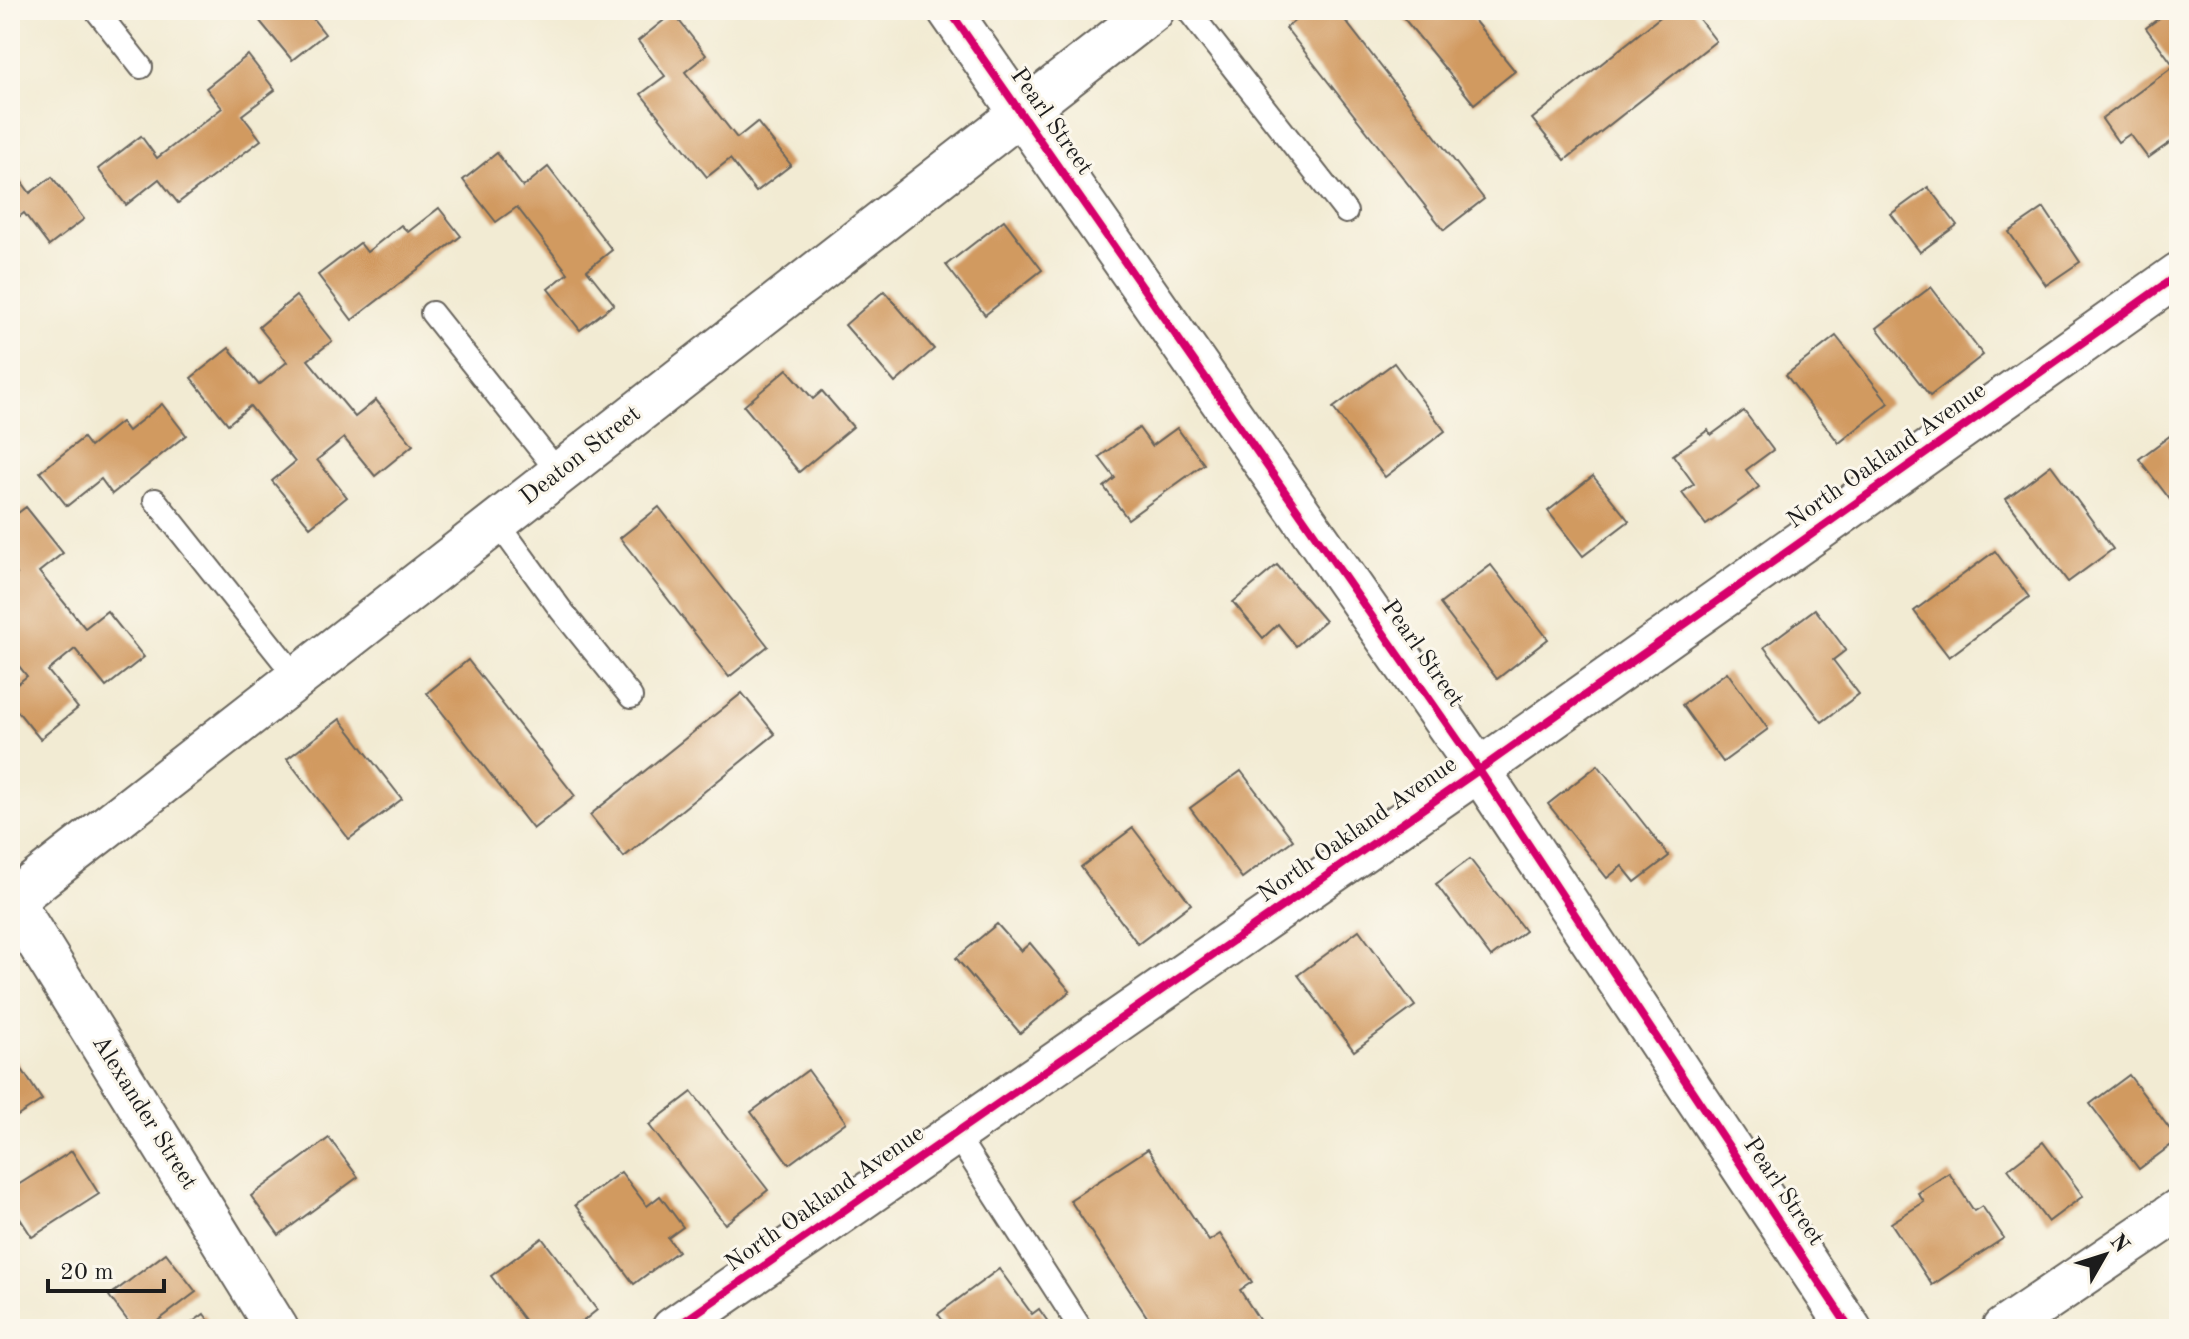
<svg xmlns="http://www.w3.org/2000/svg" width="2189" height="1339" viewBox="0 0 2189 1339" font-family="'Old Standard TT',serif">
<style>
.building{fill:#d19a60}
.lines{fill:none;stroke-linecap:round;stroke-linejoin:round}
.lane-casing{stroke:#67645c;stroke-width:26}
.street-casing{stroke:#67645c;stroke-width:46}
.lane{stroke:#fff;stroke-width:22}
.street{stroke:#fff;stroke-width:42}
.cycleway-casing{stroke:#fbf7ec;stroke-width:13}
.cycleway{stroke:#d6006c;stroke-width:8}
.labels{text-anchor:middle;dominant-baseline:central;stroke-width:6;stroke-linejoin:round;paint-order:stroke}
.street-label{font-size:24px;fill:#1c1c1c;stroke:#fbf7ec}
</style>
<rect width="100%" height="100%" fill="#fbf7ec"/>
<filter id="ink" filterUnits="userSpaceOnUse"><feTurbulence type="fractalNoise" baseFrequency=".0125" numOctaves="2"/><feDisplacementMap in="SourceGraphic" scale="16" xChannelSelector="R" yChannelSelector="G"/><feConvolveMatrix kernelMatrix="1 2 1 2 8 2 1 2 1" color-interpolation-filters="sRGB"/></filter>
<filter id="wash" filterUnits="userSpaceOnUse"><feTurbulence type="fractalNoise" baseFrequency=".006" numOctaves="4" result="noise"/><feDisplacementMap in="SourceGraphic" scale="32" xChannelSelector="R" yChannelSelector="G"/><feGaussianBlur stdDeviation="1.8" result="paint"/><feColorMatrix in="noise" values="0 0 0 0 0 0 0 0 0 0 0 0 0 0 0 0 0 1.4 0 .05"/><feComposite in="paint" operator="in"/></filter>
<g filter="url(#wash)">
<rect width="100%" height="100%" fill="#f2ebd3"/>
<g id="blocks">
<!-- building -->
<g class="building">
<polygon points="270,10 306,10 325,34 292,60 259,20"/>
<polygon points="1308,10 1337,10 1484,199 1444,230 1286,28"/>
<polygon points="1397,10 1466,10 1515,71 1474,104"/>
<polygon points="1669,10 1692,10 1716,41 1565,160 1532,119"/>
<polygon points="2170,10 2179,10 2179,136 2148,158 2130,134 2118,142 2102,119 2174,66 2146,28"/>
<polygon points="673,13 706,55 685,72 737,138 757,122 791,165 756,192 730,159 707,177 641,94 665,76 638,41"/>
<polygon points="248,55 275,90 242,115 261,140 178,203 159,179 126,205 98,169 141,136 157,158 222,108 206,88"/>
<polygon points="497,153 523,187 548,167 612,250 587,270 614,304 580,330 548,289 568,273 517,207 496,222 463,180"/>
<polygon points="10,166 30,193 52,177 84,219 49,246 24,213 10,224"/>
<polygon points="1928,187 1957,225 1920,252 1891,214"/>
<polygon points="439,208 461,236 352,320 318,275 360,243 367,252 401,225 408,232"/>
<polygon points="2044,208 2080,262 2046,285 2009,232"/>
<polygon points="1004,220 1042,270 985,315 946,265"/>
<polygon points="1931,287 1983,355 1930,396 1877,328"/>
<polygon points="884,291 934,349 895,383 845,325"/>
<polygon points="296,296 332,341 308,360 355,417 376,400 413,445 375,476 344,438 317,460 347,497 310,527 272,481 295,462 250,406 228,424 191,378 229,348 259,385 287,362 259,327"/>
<polygon points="1836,336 1889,403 1839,443 1786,375"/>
<polygon points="1394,363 1445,431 1385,477 1333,408"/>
<polygon points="787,369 813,399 822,391 853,427 799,472 744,406"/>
<polygon points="162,404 186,435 112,494 101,479 67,506 40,472 83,438 90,447 121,422 128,431"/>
<polygon points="1744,411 1773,450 1746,470 1759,487 1706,525 1682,493 1694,484 1673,455 1708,430 1711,435"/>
<polygon points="1139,428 1152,446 1177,428 1204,464 1128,519 1104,487 1115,478 1099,457"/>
<polygon points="2179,429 2179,497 2172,502 2139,459"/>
<polygon points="2051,465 2113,549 2068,582 2006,499"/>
<polygon points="1593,476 1629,521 1583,556 1548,511"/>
<polygon points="26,507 63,553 39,572 85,628 107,611 144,657 106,687 75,649 48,671 78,708 40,739 10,702 10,690 27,676 10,655 10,580 17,574 10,565 10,519"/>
<polygon points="659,507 768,646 729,677 620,538"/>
<polygon points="1995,551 2029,597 1949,657 1914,611"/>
<polygon points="1277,565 1325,621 1296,646 1278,624 1263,638 1233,602"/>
<polygon points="1491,565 1548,639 1497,679 1440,604"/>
<polygon points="1815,609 1846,650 1833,660 1859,694 1822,722 1764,647"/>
<polygon points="468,660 575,796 533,829 427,693"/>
<polygon points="1727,672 1768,729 1723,762 1682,705"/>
<polygon points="742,693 775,734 624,857 590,815"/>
<polygon points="340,719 402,799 349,839 287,759"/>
<polygon points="1598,765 1669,856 1635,882 1622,866 1607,878 1548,804"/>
<polygon points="1241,771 1293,840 1242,878 1190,808"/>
<polygon points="1133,828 1191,904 1138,944 1081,867"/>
<polygon points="1470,859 1525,931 1491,957 1436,884"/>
<polygon points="997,924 1021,951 1030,943 1070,991 1020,1033 956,958"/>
<polygon points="1359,930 1415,1006 1354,1051 1298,975"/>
<polygon points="10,1051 42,1100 10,1121"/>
<polygon points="808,1070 846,1122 789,1164 751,1112"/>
<polygon points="2129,1075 2178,1140 2139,1169 2090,1104"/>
<polygon points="692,1092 768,1190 725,1224 649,1125"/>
<polygon points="329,1138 358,1177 279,1235 251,1196"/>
<polygon points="2043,1142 2083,1196 2048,1222 2008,1169"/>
<polygon points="1148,1149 1209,1241 1220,1234 1252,1282 1240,1290 1265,1329 1155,1329 1070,1200"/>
<polygon points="72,1151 99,1194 32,1237 10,1203 10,1190"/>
<polygon points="621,1172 647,1206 660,1196 683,1227 668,1238 678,1251 634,1284 575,1205"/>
<polygon points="1949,1173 1974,1211 1982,1206 2004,1238 1932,1285 1891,1223 1924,1202 1918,1193"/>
<polygon points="542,1238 597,1310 573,1329 531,1329 491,1276"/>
<polygon points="166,1253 196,1292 147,1329 134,1329 109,1296"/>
<polygon points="999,1269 1032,1314 1039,1309 1053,1329 949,1329 938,1314"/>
<polygon points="204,1314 215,1329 183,1329"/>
</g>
</g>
</g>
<g filter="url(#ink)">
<use href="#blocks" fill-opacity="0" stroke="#67645c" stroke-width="2"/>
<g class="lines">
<defs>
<g id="lane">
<polyline points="96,10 141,67"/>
<polyline points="1188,10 1346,212"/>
<polyline points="432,313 559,473"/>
<polyline points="155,500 297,678"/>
<polyline points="497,522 561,610 631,697"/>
<polyline points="955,1133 1081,1329"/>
</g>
<g id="street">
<polyline points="949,10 1479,770 1850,1329"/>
<polyline points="10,897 277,1329"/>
<polyline points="10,902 1153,10"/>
<polyline points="673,1329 1479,770 2179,274"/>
<polyline points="2003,1329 2179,1210"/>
</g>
</defs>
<!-- lane casing -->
<use href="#lane" class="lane-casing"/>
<!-- street casing -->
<use href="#street" class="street-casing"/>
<!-- lane -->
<use href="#lane" class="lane"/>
<!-- street -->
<use href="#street" class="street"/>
<defs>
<g id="cycleway">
<polyline points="949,10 1479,770 1850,1329"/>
<polyline points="673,1329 1479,770 2179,274"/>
</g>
</defs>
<!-- cycleway casing -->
<use href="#cycleway" class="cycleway-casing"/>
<!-- cycleway -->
<use href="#cycleway" class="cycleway"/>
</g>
</g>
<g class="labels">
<!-- street labels -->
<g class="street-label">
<text transform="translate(1051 122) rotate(55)">Pearl Street</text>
<text transform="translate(581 456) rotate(-38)">Deaton Street</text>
<text transform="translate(1887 456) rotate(-35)">North Oakland Avenue</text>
<text transform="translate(1422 654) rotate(55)">Pearl Street</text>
<text transform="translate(1358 830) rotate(-35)">North Oakland Avenue</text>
<text transform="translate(144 1113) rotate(58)">Alexander Street</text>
<text transform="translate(1783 1192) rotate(56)">Pearl Street</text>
<text transform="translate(825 1199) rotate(-35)">North Oakland Avenue</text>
</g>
</g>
<!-- margin -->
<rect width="2189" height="1339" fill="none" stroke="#fbf7ec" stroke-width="40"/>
<!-- north arrow -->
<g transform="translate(2105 1255) rotate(51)" stroke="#fbf7ec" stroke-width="6" paint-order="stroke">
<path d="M0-6L14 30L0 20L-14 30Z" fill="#1c1c1c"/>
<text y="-12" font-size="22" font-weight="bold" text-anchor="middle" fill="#1c1c1c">N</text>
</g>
<!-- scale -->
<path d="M48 1279v12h116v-12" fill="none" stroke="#1c1c1c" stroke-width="4"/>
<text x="60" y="1279" font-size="24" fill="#1c1c1c" stroke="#fbf7ec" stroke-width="6" paint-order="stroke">20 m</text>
</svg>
